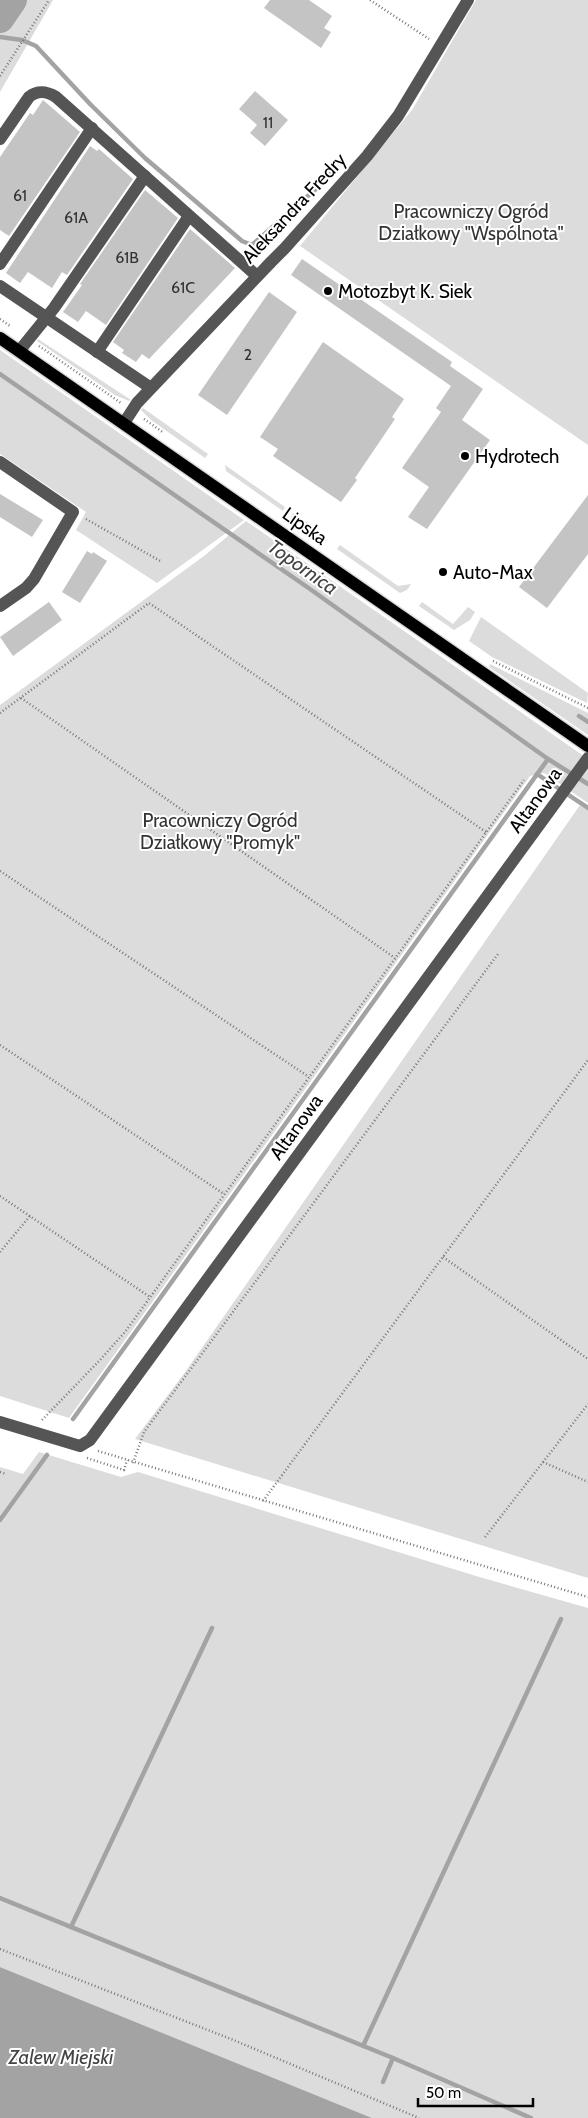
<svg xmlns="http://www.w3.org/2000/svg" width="588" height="2118" viewBox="0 0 588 2118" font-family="Cabin,sans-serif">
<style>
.green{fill:#dcdcdc}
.water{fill:#a3a3a3}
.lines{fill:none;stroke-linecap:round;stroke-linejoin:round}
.stream{stroke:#a3a3a3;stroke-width:4.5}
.river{stroke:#a3a3a3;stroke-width:28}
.building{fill:#c4c4c4}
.major-casing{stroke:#dbdbdb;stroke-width:15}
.path{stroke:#777;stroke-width:2.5;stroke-dasharray:1 2.5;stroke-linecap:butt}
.minor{stroke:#555;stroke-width:12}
.major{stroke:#000;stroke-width:12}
.poi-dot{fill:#000;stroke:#fff;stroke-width:2}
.labels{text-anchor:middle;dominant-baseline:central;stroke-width:4;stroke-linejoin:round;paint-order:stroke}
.number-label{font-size:16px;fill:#313131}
.street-label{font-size:19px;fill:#000;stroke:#fff}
.park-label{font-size:19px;fill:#333;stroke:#fff}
.poi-label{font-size:19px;fill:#000;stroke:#fff;text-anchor:start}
.water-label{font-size:20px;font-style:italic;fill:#444;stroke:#fff}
</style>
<rect width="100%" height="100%" fill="#fff"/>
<!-- green -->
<g class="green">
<polygon points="0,0 53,0 0,92"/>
<polygon points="476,0 588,0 588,445 300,246 412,110"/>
<polygon points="38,339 131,400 129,401 115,395 37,341"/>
<polygon points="0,350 244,520 157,583 76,530 86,512 0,454"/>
<polygon points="143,408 208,454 205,458 151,420 141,410"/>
<polygon points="225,465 285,507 283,511 226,471"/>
<polygon points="293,513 324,534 321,538 291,517"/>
<polygon points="246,521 588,759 588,803 544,773 530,776 69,1418 0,1396 0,705 204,556"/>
<polygon points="340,545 398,586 411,584 407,590 400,593 337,549"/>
<polygon points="422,602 453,624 468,607 475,612 470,620 454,630 419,606"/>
<polygon points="481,617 588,693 587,703 492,657 469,641"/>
<polygon points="490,664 588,713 588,735 489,667"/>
<polygon points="580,805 588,810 588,1578 135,1439 183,1375"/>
<polygon points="39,1452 121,1477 138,1472 476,1576 588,1608 588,2118 372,2118 0,1967 0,1467 23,1474"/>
</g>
<!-- water -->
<polygon class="water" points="0,1967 372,2118 0,2118"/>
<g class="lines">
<!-- stream -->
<g class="stream">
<polyline points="0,37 22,40 36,46 90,104 145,158 242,241 252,245 317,188 335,169"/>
<polyline points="0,374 310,589 548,759 588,784"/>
<polyline points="579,716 588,722"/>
<polyline points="537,774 588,808"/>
<polyline points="73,1419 548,759"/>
<polyline points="0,1520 47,1455"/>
<polyline points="0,1898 393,2058 531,2118"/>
<polyline points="71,1927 212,1628"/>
<polyline points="363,2046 561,1619"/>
<polyline points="383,2082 393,2058"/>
</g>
<!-- river -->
<polyline class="river" points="0,19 13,0"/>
</g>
<!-- building -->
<g class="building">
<polygon points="270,0 309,0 332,16 324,28 331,32 321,48 264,8"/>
<polygon points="255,91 288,120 265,146 250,133 257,125 239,109"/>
<polygon points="43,100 80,132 9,236 0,230 0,157 30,113 33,115"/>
<polygon points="90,146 97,151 99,149 133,179 67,275 62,272 52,288 28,272 20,283 6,273"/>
<polygon points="145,190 178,218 106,325 86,311 78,322 63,312 82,285 80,284"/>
<polygon points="190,229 235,268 149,359 142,354 136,362 122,353 124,350 113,342"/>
<polygon points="302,259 452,362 450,366 483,389 462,420 490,440 427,529 408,517 429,487 402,468 441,412 436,408 451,386 291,275"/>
<polygon points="269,292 297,312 227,415 198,395"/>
<polygon points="323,342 404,399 392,417 395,419 355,478 357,480 341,502 273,456 278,449 260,437"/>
<polygon points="0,494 43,520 32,537 0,517"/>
<polygon points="588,495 588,554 547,608 519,587"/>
<polygon points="87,551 92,554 93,552 107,561 80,603 62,592"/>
<polygon points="49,602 62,620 13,656 0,637"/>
</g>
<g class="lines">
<defs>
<polyline id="major" points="0,338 588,746"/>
</defs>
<!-- major casing -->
<use href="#major" class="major-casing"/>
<!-- path -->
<g class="path">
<polyline points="370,0 429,39"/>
<polyline points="0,76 49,0"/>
<polyline points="0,319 10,326"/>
<polyline points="39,346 121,403"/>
<polyline points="144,419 164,433"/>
<polyline points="86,519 162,562"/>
<polyline points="493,661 588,708"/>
<polyline points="21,698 395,958"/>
<polyline points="0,713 149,603 486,832"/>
<polyline points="0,871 309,1077"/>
<polyline points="0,1045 224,1194"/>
<polyline points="0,1196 150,1297"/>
<polyline points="0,1252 30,1216"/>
<polyline points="443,1257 588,1359"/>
<polyline points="42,1420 100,1360 125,1332 524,780"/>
<polyline points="98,1451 588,1597"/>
<polyline points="87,1458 124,1470 127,1460"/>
<polyline points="543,1462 588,1482"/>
<polyline points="133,1463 144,1432 498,954"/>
<polyline points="0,1472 6,1474"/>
<polyline points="263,1501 588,1060"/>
<polyline points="485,1537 588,1404"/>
<polyline points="0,1949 231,2039 419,2118"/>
</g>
<!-- minor -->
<g class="minor">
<path d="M0,139L29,97C38,90 46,91 56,97L257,276"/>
<polyline points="0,264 92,128"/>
<polyline points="0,286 151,388"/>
<polyline points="20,350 54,308 145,176"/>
<polyline points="97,352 189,216"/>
<polyline points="124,423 137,403 271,262 285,248 367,156 398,116 468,0"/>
<polyline points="0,462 73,512 34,579 26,588 0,606"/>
<polyline points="0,1422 80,1446 90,1440 588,758"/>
</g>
<!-- major -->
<use href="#major" class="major"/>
</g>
<!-- markers -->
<g class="poi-dot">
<circle cx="328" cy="291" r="5"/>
<circle cx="465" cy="456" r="5"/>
<circle cx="443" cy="572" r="5"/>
</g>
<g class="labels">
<!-- number labels -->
<g class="number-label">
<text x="268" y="122">11</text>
<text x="20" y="195">61</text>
<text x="76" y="217">61A</text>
<text x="127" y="257">61B</text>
<text x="183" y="287">61C</text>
<text x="248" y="354">2</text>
</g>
<!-- street labels -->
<g class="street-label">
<text transform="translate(294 208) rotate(-47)">Aleksandra Fredry</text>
<text transform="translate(305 526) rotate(35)">Lipska</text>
<text transform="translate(535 800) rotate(-54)">Altanowa</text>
<text transform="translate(296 1127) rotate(-54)">Altanowa</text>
</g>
<!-- park labels -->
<g class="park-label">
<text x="471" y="211">Pracowniczy Ogród<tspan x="471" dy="22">Działkowy "Wspólnota"</tspan></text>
<text x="220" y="820">Pracowniczy Ogród<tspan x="220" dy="22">Działkowy "Promyk"</tspan></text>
</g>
<!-- poi labels -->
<g class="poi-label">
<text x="338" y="291">Motozbyt K. Siek</text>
<text x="475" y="456">Hydrotech</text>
<text x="453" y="572">Auto-Max</text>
</g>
<!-- water labels -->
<g class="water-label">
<text transform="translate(303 567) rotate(35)">Topornica</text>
<text x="61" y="2057">Zalew Miejski</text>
</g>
</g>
<!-- scale -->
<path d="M418 2098v8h115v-8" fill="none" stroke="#000000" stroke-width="2.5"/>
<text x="426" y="2098" font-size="15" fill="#000000" stroke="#ffffff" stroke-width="4" paint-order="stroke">50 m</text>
</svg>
